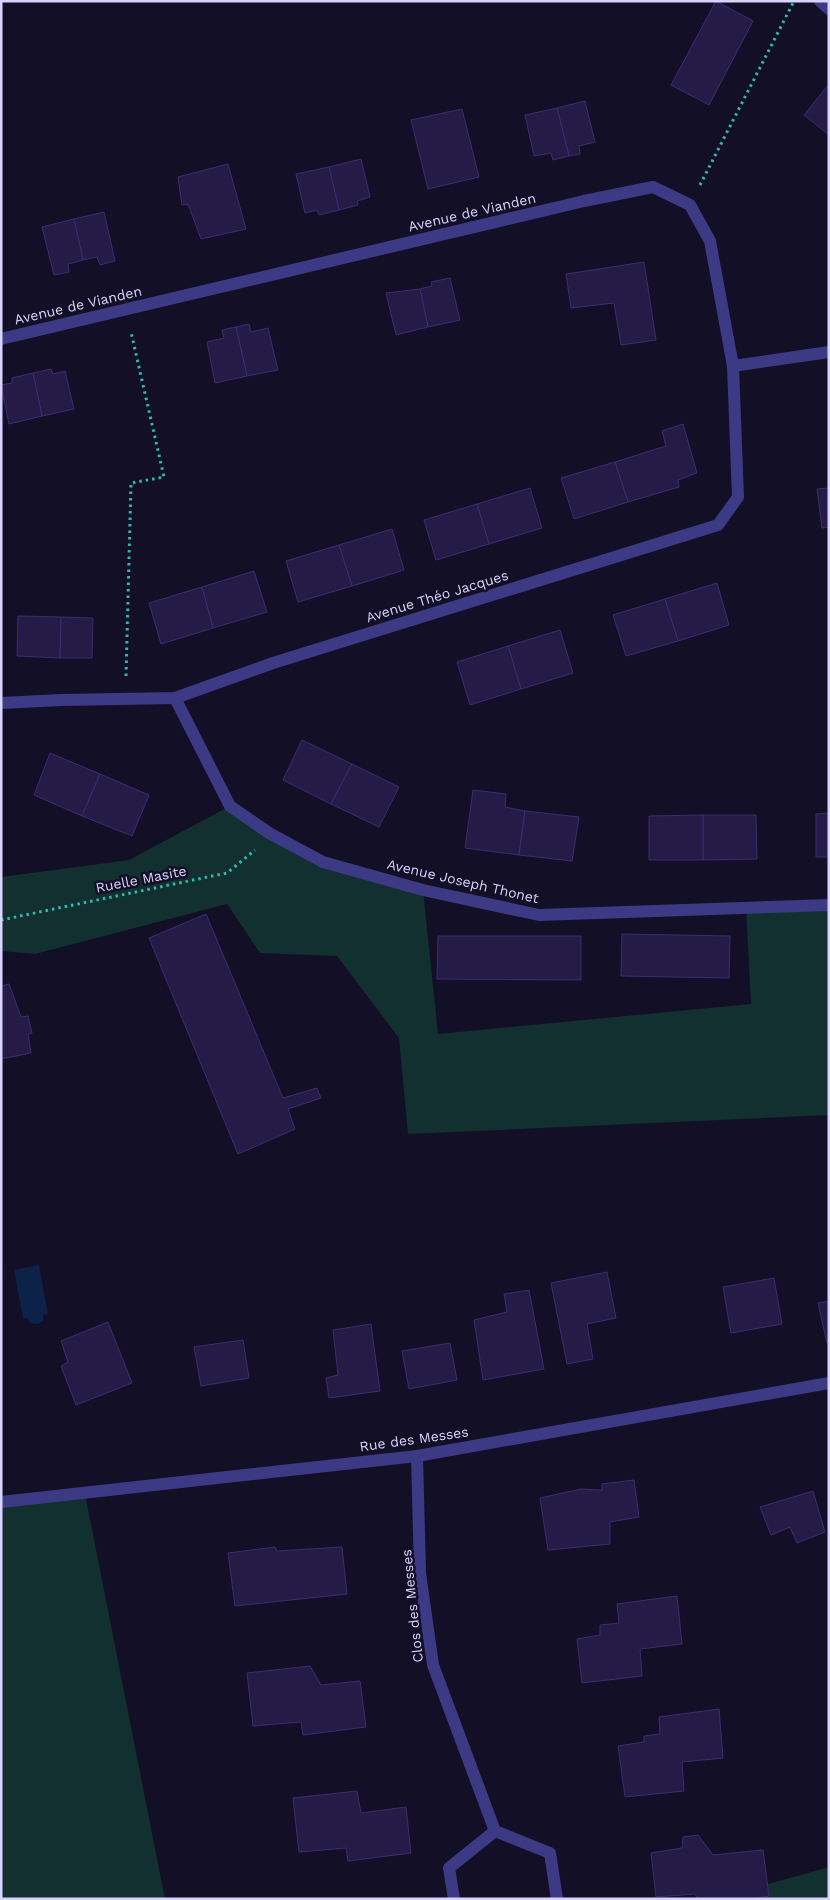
<svg xmlns="http://www.w3.org/2000/svg" width="830" height="1900" viewBox="0 0 830 1900" font-family="'Work Sans',sans-serif">
<style>
.green{fill:#12302f}
.water{fill:#0c2248}
.building{fill:#241b47;stroke:#3b2d73}
.lines{fill:none;stroke-linecap:round;stroke-linejoin:round}
.path{stroke:#2fb8b0;stroke-width:3;stroke-dasharray:2.5 4;stroke-linecap:butt}
.minor{stroke:#3d3a85;stroke-width:12}
.labels{text-anchor:middle;dominant-baseline:central;stroke-width:5;stroke-linejoin:round;paint-order:stroke}
.street-label{font-size:14px;fill:#d9d4ff;stroke:#130f26}
</style>
<rect width="100%" height="100%" fill="#130f26"/>
<!-- green -->
<g class="green">
<polygon points="230,806 323,862 423,890 438,1034 751,1004 746,908 829,905 829,1115 408,1134 399,1038 337,956 260,953 227,904 35,954 1,951 1,877 129,860"/>
<polygon points="85,1494 165,1899 1,1899 1,1502"/>
<polygon points="829,1867 829,1899 715,1899"/>
</g>
<!-- water -->
<path class="water" d="M39,1265L48,1314L43,1315L44,1320C39,1325 35,1325 29,1322L27,1318H23L14,1270Z"/>
<!-- building -->
<g class="building">
<polygon points="716,1 753,21 709,105 671,85"/>
<polygon points="829,84 829,135 804,115"/>
<polygon points="585,101 595,142 579,146 580,154 569,156 557,108"/>
<polygon points="557,108 569,156 553,160 551,153 534,156 525,115"/>
<polygon points="462,109 479,177 428,189 411,120"/>
<polygon points="361,159 370,197 357,201 358,205 339,210 329,167"/>
<polygon points="228,164 246,229 201,239 188,204 182,205 178,177"/>
<polygon points="329,167 339,210 319,215 317,210 305,213 296,174"/>
<polygon points="104,212 115,261 100,265 97,257 83,260 74,219"/>
<polygon points="74,219 83,260 68,264 69,272 54,275 42,227"/>
<polygon points="644,262 656,340 621,345 614,303 571,308 566,274"/>
<polygon points="450,278 460,320 428,327 420,289 432,286 431,282"/>
<polygon points="420,289 428,327 396,335 386,293"/>
<polygon points="249,324 251,332 268,328 278,370 247,376 236,327"/>
<polygon points="236,327 247,376 215,383 207,342 224,338 222,330"/>
<polygon points="51,369 53,374 65,371 74,409 42,416 33,373"/>
<polygon points="33,373 42,416 9,424 1,385 12,383 12,378"/>
<polygon points="683,424 697,473 678,480 679,487 628,502 615,462 666,446 662,431"/>
<polygon points="615,462 628,502 574,519 561,478"/>
<polygon points="530,488 542,528 489,544 477,504"/>
<polygon points="829,488 829,527 822,528 817,489"/>
<polygon points="477,504 489,544 436,560 424,520"/>
<polygon points="392,529 404,570 352,586 339,545"/>
<polygon points="339,545 352,586 298,602 286,561"/>
<polygon points="254,571 267,612 213,628 202,587"/>
<polygon points="717,583 729,625 678,641 665,599"/>
<polygon points="202,587 213,628 161,644 149,603"/>
<polygon points="665,599 678,641 626,656 613,615"/>
<polygon points="18,616 61,617 60,658 17,656"/>
<polygon points="61,617 93,618 92,658 60,658"/>
<polygon points="560,630 573,673 521,689 508,646"/>
<polygon points="508,646 521,689 470,705 457,662"/>
<polygon points="302,740 352,764 331,804 283,780"/>
<polygon points="50,753 100,774 82,816 34,795"/>
<polygon points="352,764 399,787 379,827 331,804"/>
<polygon points="100,774 149,795 132,836 82,816"/>
<polygon points="473,790 506,794 505,807 525,811 519,855 465,848"/>
<polygon points="525,811 579,817 572,861 519,855"/>
<polygon points="829,813 829,857 816,857 816,814"/>
<polygon points="703,815 756,815 757,859 703,860"/>
<polygon points="703,815 703,860 649,860 649,816"/>
<polygon points="206,914 283,1098 317,1088 321,1098 288,1109 295,1129 238,1154 149,938"/>
<polygon points="622,934 730,936 729,978 621,976"/>
<polygon points="438,936 581,936 581,980 437,979"/>
<polygon points="9,984 21,1017 28,1016 32,1033 28,1034 31,1053 1,1059 1,986"/>
<polygon points="607,1272 616,1318 587,1324 593,1359 567,1364 551,1283"/>
<polygon points="774,1278 782,1324 731,1333 723,1287"/>
<polygon points="529,1290 544,1369 483,1380 474,1320 507,1312 504,1294"/>
<polygon points="829,1301 829,1343 827,1343 818,1303"/>
<polygon points="108,1322 132,1383 76,1405 61,1366 68,1362 61,1341"/>
<polygon points="371,1324 380,1391 329,1398 326,1378 338,1375 333,1330"/>
<polygon points="243,1340 249,1378 201,1386 194,1347"/>
<polygon points="450,1343 457,1380 409,1389 402,1351"/>
<polygon points="634,1480 639,1517 610,1522 610,1544 548,1550 540,1498 581,1489 602,1490 602,1484"/>
<polygon points="813,1491 825,1532 797,1543 790,1527 771,1535 760,1507"/>
<polygon points="275,1547 277,1551 342,1547 347,1594 235,1606 228,1553"/>
<polygon points="677,1596 682,1644 640,1649 642,1676 582,1683 577,1639 600,1635 600,1625 619,1623 617,1604"/>
<polygon points="310,1666 321,1685 360,1681 366,1727 303,1735 301,1722 253,1726 247,1673"/>
<polygon points="719,1709 723,1758 682,1762 684,1791 625,1797 618,1746 644,1742 644,1736 660,1734 659,1717"/>
<polygon points="357,1791 361,1813 406,1807 411,1853 348,1861 346,1848 299,1852 293,1798"/>
<polygon points="698,1835 713,1855 763,1850 769,1896 750,1899 698,1899 695,1894 656,1897 651,1853 682,1848 683,1837"/>
</g>
<g class="lines">
<!-- path -->
<g class="path">
<polyline points="700,185 794,1"/>
<polyline points="126,676 131,483 164,477 131,332"/>
<polyline points="1,920 227,873 255,850"/>
</g>
<!-- minor -->
<g class="minor">
<polyline points="820,1 829,9"/>
<polyline points="1,339 584,201 653,187 690,205 710,241 733,366 829,352"/>
<polyline points="175,698 230,806 269,833 323,862 423,890 539,915 829,905"/>
<polyline points="1,703 61,700 175,698 273,663 718,525 738,497 733,366"/>
<polyline points="417,1456 420,1573 433,1665 495,1831 550,1853 557,1899"/>
<polyline points="1,1502 417,1456 829,1383"/>
<polyline points="454,1899 449,1868 495,1831"/>
</g>
</g>
<g class="labels">
<!-- street labels -->
<g class="street-label">
<text transform="translate(472 212) rotate(-13)">Avenue de Vianden</text>
<text transform="translate(78 305) rotate(-13)">Avenue de Vianden</text>
<text transform="translate(437 596) rotate(-17)">Avenue Théo Jacques</text>
<text transform="translate(141 879) rotate(-11)">Ruelle Masite</text>
<text transform="translate(463 881) rotate(13)">Avenue Joseph Thonet</text>
<text transform="translate(414 1439) rotate(-8)">Rue des Messes</text>
<text transform="translate(412 1606) rotate(-96)">Clos des Messes</text>
</g>
</g>
<!-- border -->
<rect width="830" height="1900" fill="none" stroke="#d9d4ff" stroke-width="5"/>
</svg>
